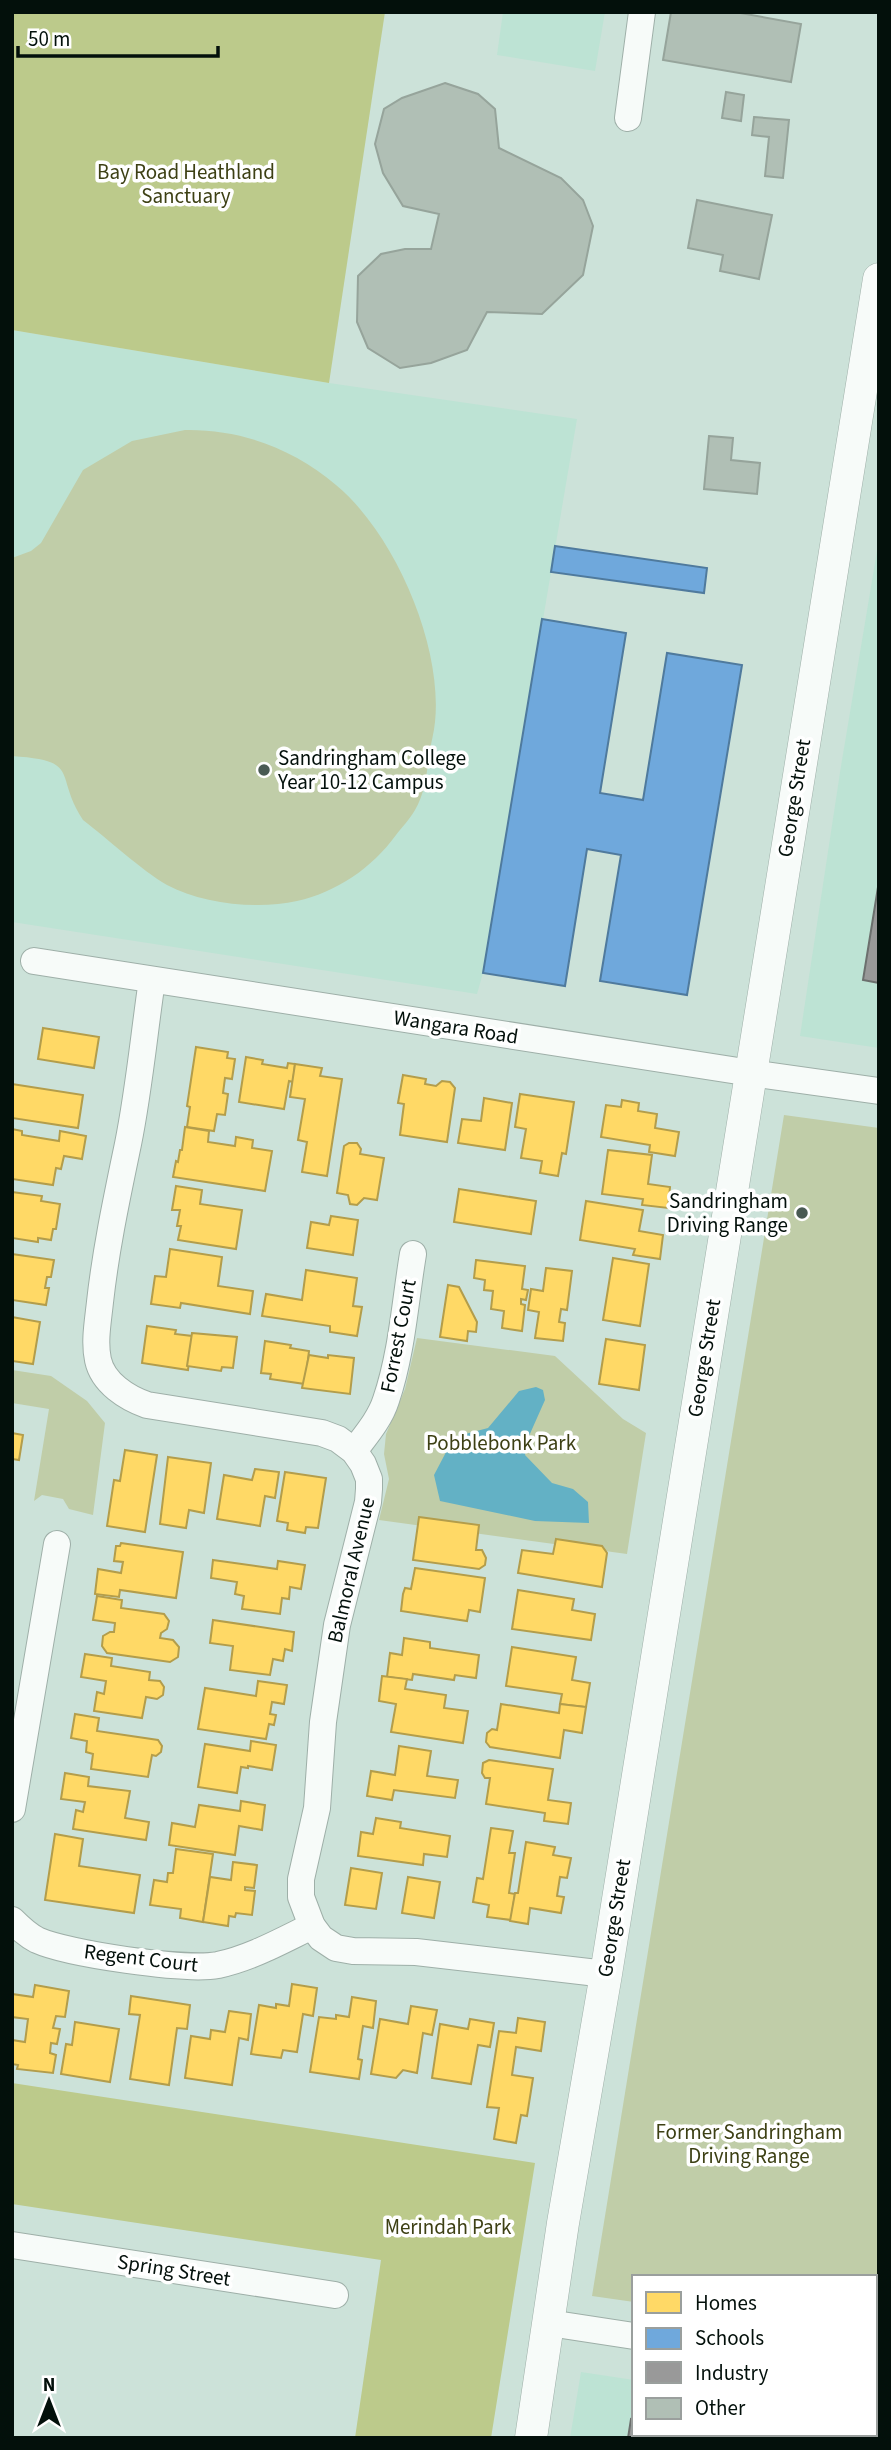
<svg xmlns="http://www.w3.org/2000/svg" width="891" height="2450" viewBox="0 0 891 2450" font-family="'Source Sans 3',sans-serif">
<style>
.built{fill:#bde3d4}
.green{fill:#c0cda8}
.forest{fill:#bcca8b}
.water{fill:#63b1c5}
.homes{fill:#ffd966;stroke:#b39d4b;stroke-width:2}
.schools{fill:#6fa8dc;stroke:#4f7a9d;stroke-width:2}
.industry{fill:#999;stroke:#6c706e;stroke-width:2}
.building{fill:#b0bfb5;stroke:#96a49b;stroke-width:2}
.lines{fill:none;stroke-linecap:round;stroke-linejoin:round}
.minor-casing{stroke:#9eafa8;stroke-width:28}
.tertiary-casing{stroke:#9eafa8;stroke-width:33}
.minor{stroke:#f7fbf9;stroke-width:26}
.tertiary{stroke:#f7fbf9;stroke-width:32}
.poi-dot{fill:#495a53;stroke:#fff;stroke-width:2.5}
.labels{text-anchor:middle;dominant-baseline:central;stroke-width:7;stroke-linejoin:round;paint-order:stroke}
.park-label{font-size:21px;fill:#3d4014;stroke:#fff}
.poi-label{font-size:21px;fill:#03100b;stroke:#fff;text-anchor:start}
.street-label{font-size:21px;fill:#03100b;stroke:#fff}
</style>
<rect width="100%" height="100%" fill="#cce2d9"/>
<!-- built -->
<g class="built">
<polygon points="503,12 605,12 595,71 497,55"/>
<polygon points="12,330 329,383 577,419 483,973 477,994 12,922"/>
<polygon points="879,539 879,1048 800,1036 841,766"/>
<polygon points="581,2372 634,2380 634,2434 875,2434 875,2416 879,2417 879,2438 570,2438"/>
</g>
<!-- green -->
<g class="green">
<path d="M185,430C241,429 294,449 336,485C395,534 443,646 435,722C434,733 431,743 429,754C427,773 425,793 415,810C410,819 402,827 396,835C372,868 337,892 297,901C258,910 202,904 167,885C141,870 108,839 83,820C53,774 83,761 12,756V558L31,551L41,543L83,470L132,441Z"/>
<polygon points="784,1115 879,1128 879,2338 875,2338 875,2277 634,2277 634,2302 592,2296"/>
<polygon points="417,1338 555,1356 623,1419 646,1433 627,1554 379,1520 389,1479 384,1454 386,1434 405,1389"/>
<polygon points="12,1370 51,1376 87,1401 105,1423 93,1515 69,1509 63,1499 42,1495 34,1501 49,1409 12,1403"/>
</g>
<!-- forest -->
<g class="forest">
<polygon points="12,12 385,12 329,383 12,330"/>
<polygon points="12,2083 535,2163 491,2438 355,2438 381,2260 12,2204"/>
</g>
<!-- water -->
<polygon class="water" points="536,1387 543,1390 545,1400 529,1436 525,1455 552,1483 573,1489 588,1502 589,1523 535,1521 440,1501 434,1475 454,1437 488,1428 519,1391"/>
<!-- homes -->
<g class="homes">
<polygon points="43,1028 99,1037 94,1068 38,1059"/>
<polygon points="196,1047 228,1052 227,1058 235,1059 232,1079 225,1078 223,1093 228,1094 225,1115 217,1114 214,1131 187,1127 190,1107 187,1106"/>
<polygon points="246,1057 263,1060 262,1064 287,1068 288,1063 295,1064 293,1082 289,1081 284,1109 239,1102"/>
<polygon points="295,1064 322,1068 320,1076 342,1079 327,1176 302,1172 307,1142 298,1140 305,1099 290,1097"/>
<polygon points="403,1075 426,1079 425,1084 436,1086 442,1081 450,1082 455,1088 447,1142 400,1135 404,1104 398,1103"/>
<polygon points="12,1084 83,1095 78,1128 12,1118"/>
<polygon points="520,1094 574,1102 566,1154 562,1153 558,1176 540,1173 542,1161 521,1158 526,1129 515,1127"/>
<polygon points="484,1098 512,1103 505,1150 458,1143 462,1119 481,1121"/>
<polygon points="622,1100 639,1103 638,1111 657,1114 655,1128 679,1132 675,1156 649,1152 650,1145 601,1137 606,1105 621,1107"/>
<polygon points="185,1127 209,1131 208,1142 235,1146 236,1137 253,1140 252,1148 272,1151 265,1191 173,1177 176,1161 178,1162 180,1150 182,1150"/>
<polygon points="12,1129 22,1131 22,1135 59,1141 60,1131 86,1136 82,1159 64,1156 61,1169 56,1168 53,1185 12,1179"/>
<polygon points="349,1143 357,1143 361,1149 360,1154 384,1158 377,1200 364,1198 357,1205 350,1204 348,1195 337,1193 344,1146"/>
<polygon points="608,1150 652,1155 648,1184 670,1187 668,1208 642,1205 643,1199 602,1194"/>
<polygon points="176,1186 202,1190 200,1204 242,1210 236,1249 178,1240 181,1226 177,1226 180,1210 172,1210"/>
<polygon points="459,1189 536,1201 531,1234 454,1222"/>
<polygon points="12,1192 42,1196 41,1201 60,1204 56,1229 53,1229 51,1240 38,1238 38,1242 12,1238"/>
<polygon points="586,1201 643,1210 639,1231 663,1235 660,1259 633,1255 635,1249 580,1240"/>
<polygon points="331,1216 358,1220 353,1255 307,1248 311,1222 329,1225"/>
<polygon points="170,1249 222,1257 218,1286 253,1291 250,1314 181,1303 180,1308 151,1304 155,1276 166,1277"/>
<polygon points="12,1254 54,1260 51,1277 47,1277 45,1288 49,1288 46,1305 12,1300"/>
<polygon points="613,1258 649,1264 640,1326 603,1320"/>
<polygon points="476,1260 525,1266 522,1289 528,1290 526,1300 521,1299 521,1304 525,1305 522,1331 502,1328 504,1311 491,1309 493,1291 484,1290 485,1280 474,1278"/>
<polygon points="546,1268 572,1271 567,1310 561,1309 559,1322 565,1323 563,1341 535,1338 539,1312 528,1310 531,1289 543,1291"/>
<polygon points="306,1270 357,1278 353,1306 362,1307 357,1336 330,1332 330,1326 262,1316 266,1294 302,1300"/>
<polygon points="448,1285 459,1287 477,1322 476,1332 468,1331 467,1341 440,1337"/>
<polygon points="12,1317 40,1322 33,1364 12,1361"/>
<polygon points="147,1326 176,1330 175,1334 192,1336 188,1370 142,1363"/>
<polygon points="192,1333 237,1337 233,1368 222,1367 221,1371 187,1366"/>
<polygon points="606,1339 645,1345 639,1390 599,1384"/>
<polygon points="265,1341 291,1345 290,1348 309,1351 305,1384 270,1379 271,1374 261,1373"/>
<polygon points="309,1355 328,1358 328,1355 354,1358 350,1394 302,1388"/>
<polygon points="12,1433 23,1435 19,1460 12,1459"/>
<polygon points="125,1450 157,1455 145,1532 107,1526 114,1480 120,1481"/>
<polygon points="168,1457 211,1463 204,1513 189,1510 186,1528 160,1524"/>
<polygon points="255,1469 279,1472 275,1498 265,1496 260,1526 217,1519 224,1475 252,1480"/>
<polygon points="285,1472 326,1478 318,1528 306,1527 305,1533 287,1530 288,1523 277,1521"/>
<polygon points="419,1517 479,1525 476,1550 482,1550 486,1558 485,1565 479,1569 413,1560"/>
<polygon points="556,1539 602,1546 607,1553 602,1587 518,1573 522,1550 553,1554"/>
<polygon points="121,1543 183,1552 176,1598 120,1590 119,1597 95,1594 98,1569 121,1573 123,1562 114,1561 116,1546 120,1546"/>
<polygon points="213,1560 277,1569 278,1561 305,1565 301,1589 290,1587 289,1599 282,1598 280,1614 242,1609 244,1596 235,1594 237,1582 211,1578"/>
<polygon points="415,1568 485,1578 480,1612 469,1610 467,1621 401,1611 403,1594 405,1588 411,1589"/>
<polygon points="518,1590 574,1599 572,1610 595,1614 591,1640 512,1629"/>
<polygon points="97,1596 122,1600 121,1608 164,1614 169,1621 167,1629 161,1633 160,1638 173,1640 179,1647 178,1657 170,1662 107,1653 102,1646 103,1636 110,1632 114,1632 115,1623 93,1620"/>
<polygon points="213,1620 294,1632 292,1651 285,1649 283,1661 273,1659 270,1675 230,1670 233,1646 210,1643"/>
<polygon points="404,1638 430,1642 430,1648 479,1655 476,1678 455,1675 454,1680 413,1674 412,1680 387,1677 390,1653 402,1655"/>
<polygon points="512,1647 576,1657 572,1680 590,1683 586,1707 560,1704 562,1694 506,1686"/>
<polygon points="85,1654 112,1658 111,1666 150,1672 149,1680 160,1681 164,1687 163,1695 157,1699 146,1697 142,1718 94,1711 97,1692 104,1694 106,1681 81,1677"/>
<polygon points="382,1676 407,1679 405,1689 446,1695 444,1708 468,1711 463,1743 391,1732 396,1704 379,1701"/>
<polygon points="258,1681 287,1685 284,1704 272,1702 270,1714 276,1715 274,1725 269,1724 266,1739 198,1729 205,1688 256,1696"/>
<polygon points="501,1704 559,1713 560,1704 586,1707 582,1733 564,1730 560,1758 490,1747 486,1742 487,1733 492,1729 497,1730"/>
<polygon points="75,1714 99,1718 97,1731 158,1740 162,1746 161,1752 156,1756 152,1755 148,1777 91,1769 93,1754 86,1752 87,1741 71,1738"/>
<polygon points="251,1741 276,1745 272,1770 248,1766 248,1768 241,1767 237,1793 198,1787 205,1744 250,1751"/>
<polygon points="399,1746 431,1751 427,1776 458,1780 455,1798 394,1790 392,1800 367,1796 371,1771 395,1775"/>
<polygon points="489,1760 553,1769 548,1800 571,1803 568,1824 544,1821 545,1813 486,1804 490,1778 485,1778 482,1773 483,1763"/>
<polygon points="65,1773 89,1777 88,1786 130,1791 125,1818 149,1822 146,1840 73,1829 76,1810 83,1812 85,1802 61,1799"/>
<polygon points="241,1801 265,1805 262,1830 239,1826 235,1855 169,1845 172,1823 195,1827 199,1805 240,1811"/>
<polygon points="376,1818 401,1822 400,1828 450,1836 447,1857 424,1854 423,1865 358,1856 361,1832 373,1834"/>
<polygon points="491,1828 513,1831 509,1853 515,1853 509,1893 515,1894 511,1920 487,1917 489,1905 473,1902 477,1878 483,1879"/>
<polygon points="55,1834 83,1839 79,1866 140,1875 134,1913 45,1900"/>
<polygon points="526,1842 555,1847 553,1855 571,1858 567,1878 560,1877 557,1896 564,1897 561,1913 530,1908 528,1924 510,1921 515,1893 518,1893"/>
<polygon points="176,1849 213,1854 203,1922 180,1918 181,1909 150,1905 154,1880 167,1882 168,1873 173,1873"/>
<polygon points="233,1862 257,1865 254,1888 245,1887 245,1890 255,1891 252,1915 236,1913 235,1917 229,1916 228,1926 203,1922 210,1877 231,1880"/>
<polygon points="351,1868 382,1873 376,1909 345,1905"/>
<polygon points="408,1877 440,1882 434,1918 402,1913"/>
<polygon points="292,1984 317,1988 313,2016 303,2014 297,2052 283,2050 281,2058 251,2054 259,2005 276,2008 276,2004 289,2006"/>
<polygon points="35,1985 69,1991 65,2017 56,2016 53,2028 60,2029 57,2044 51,2043 50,2053 56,2055 53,2073 17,2069 18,2065 12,2064 12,2040 25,2042 28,2019 12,2017 12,1994 33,1997"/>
<polygon points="131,1996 190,2005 187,2029 177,2028 169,2085 130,2079 140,2015 129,2014"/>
<polygon points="352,1997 376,2001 373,2028 363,2026 358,2059 362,2060 359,2079 310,2072 319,2017 336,2019 336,2015 349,2017"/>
<polygon points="411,2006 437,2010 432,2035 423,2033 417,2073 403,2070 396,2078 371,2074 380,2019 408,2024"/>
<polygon points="229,2011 251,2014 248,2040 239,2038 232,2085 185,2078 191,2036 210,2039 211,2030 225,2032"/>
<polygon points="518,2018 545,2022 541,2051 516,2047 512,2075 533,2078 527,2116 521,2115 516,2143 494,2139 499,2108 487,2107 499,2031 516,2033"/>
<polygon points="470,2019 494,2023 490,2047 478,2045 471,2084 432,2078 440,2024 468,2029"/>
<polygon points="75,2022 119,2029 110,2082 61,2074 66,2044 72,2045"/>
</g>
<!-- schools -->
<g class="schools">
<polygon points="555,546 707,568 704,593 551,572"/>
<polygon points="542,619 626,633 600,793 643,800 667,653 742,665 687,995 600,981 621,855 587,849 565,986 483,973"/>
</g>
<!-- industry -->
<g class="industry">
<polygon points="879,881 879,983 863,980"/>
<polygon points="631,2419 634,2420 634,2434 739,2434 764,2438 628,2438"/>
</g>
<!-- building -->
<g class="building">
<polygon points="671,12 735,12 801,24 791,82 663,60"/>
<polygon points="445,83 478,94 495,109 499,148 561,178 583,200 593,226 583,275 542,314 487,312 467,350 431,363 400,368 368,348 357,322 358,276 381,254 405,249 431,249 439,214 403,206 383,173 375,144 384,109 402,98"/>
<polygon points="726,92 744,95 741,121 722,118"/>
<polygon points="754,117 789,120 783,178 765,176 769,137 752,135"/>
<polygon points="697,200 772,215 759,279 720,271 723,255 688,248"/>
<polygon points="709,436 733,438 731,460 760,463 757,494 704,489"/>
</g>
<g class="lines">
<defs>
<g id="minor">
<polyline points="628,118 642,12"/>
<polyline points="34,961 751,1073 879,1091"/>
<path d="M152,980C144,1034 139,1090 128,1144C117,1197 106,1248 100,1302C98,1321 94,1342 98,1360C103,1383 127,1398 147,1405L322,1433L338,1439L354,1451L363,1464L369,1479V1489L368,1502L337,1625L323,1722L317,1808L301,1879V1897L312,1926L321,1938L336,1948L353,1951L416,1952L606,1974"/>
<path d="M354,1451C366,1435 380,1419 386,1400C402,1353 405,1302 413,1254"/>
<polyline points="12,1809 57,1544"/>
<path d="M12,1920C20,1928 27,1935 37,1940C68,1954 185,1971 218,1965C251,1958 281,1941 312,1926"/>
<polyline points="12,2245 335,2295"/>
<polyline points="549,2323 634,2336"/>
<polyline points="875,2373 879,2373"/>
</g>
<polyline id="tertiary" points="531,2438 563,2223 606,1974 879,279"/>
</defs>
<!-- minor casing -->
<use href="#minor" class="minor-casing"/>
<!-- tertiary casing -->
<use href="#tertiary" class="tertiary-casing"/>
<!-- minor -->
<use href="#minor" class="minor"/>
<!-- tertiary -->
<use href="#tertiary" class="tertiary"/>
</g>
<!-- markers -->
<g class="poi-dot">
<circle cx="264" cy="770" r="7"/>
<circle cx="802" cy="1213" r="7"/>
</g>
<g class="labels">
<!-- park labels -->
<g class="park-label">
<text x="186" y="172">Bay Road Heathland<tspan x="186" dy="24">Sanctuary</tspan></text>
<text x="501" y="1443">Pobblebonk Park</text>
<text x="749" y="2132">Former Sandringham<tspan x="749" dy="24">Driving Range</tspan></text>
<text x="448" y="2227">Merindah Park</text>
</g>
<!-- poi labels -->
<g class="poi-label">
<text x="278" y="758">Sandringham College<tspan x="278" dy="24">Year 10-12 Campus</tspan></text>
<text x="788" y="1201" text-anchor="end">Sandringham<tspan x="788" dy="24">Driving Range</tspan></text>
</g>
<!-- street labels -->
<g class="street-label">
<text transform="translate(794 798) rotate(-81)">George Street</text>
<text transform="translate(456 1027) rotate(9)">Wangara Road</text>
<text transform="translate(398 1336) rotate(-79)">Forrest Court</text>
<text transform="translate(704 1358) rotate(-81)">George Street</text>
<text transform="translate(351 1570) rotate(-77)">Balmoral Avenue</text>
<text transform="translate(614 1918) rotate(-81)">George Street</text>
<text transform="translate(141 1958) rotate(7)">Regent Court</text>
<text transform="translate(174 2270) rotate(9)">Spring Street</text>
</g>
</g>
<!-- border -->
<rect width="891" height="2450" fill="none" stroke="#03100b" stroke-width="28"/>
<!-- legend -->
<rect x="632" y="2275" width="245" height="161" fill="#ffffff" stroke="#9a9f9d" stroke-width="2"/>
<rect x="646" y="2292" width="35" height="21" fill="#ffd966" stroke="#9a9f9d" stroke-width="2"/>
<text x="695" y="2310" font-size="21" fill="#03100b">Homes</text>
<rect x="646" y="2328" width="35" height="21" fill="#6fa8dc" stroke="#9a9f9d" stroke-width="2"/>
<text x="695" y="2345" font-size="21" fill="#03100b">Schools</text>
<rect x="646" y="2362" width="35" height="21" fill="#999999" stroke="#9a9f9d" stroke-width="2"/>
<text x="695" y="2380" font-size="21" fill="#03100b">Industry</text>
<rect x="646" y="2398" width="35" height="21" fill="#b0bfb5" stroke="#9a9f9d" stroke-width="2"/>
<text x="695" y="2415" font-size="21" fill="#03100b">Other</text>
<!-- north arrow -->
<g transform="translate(49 2401)" stroke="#ffffff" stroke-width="5" paint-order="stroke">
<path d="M0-5L12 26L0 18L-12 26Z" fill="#03100b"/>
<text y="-10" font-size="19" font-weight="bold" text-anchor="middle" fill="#03100b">N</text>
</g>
<!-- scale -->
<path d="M18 46v10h200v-10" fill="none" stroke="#03100b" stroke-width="3.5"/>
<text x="28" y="46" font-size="21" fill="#03100b" stroke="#ffffff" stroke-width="5" paint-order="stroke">50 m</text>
</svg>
